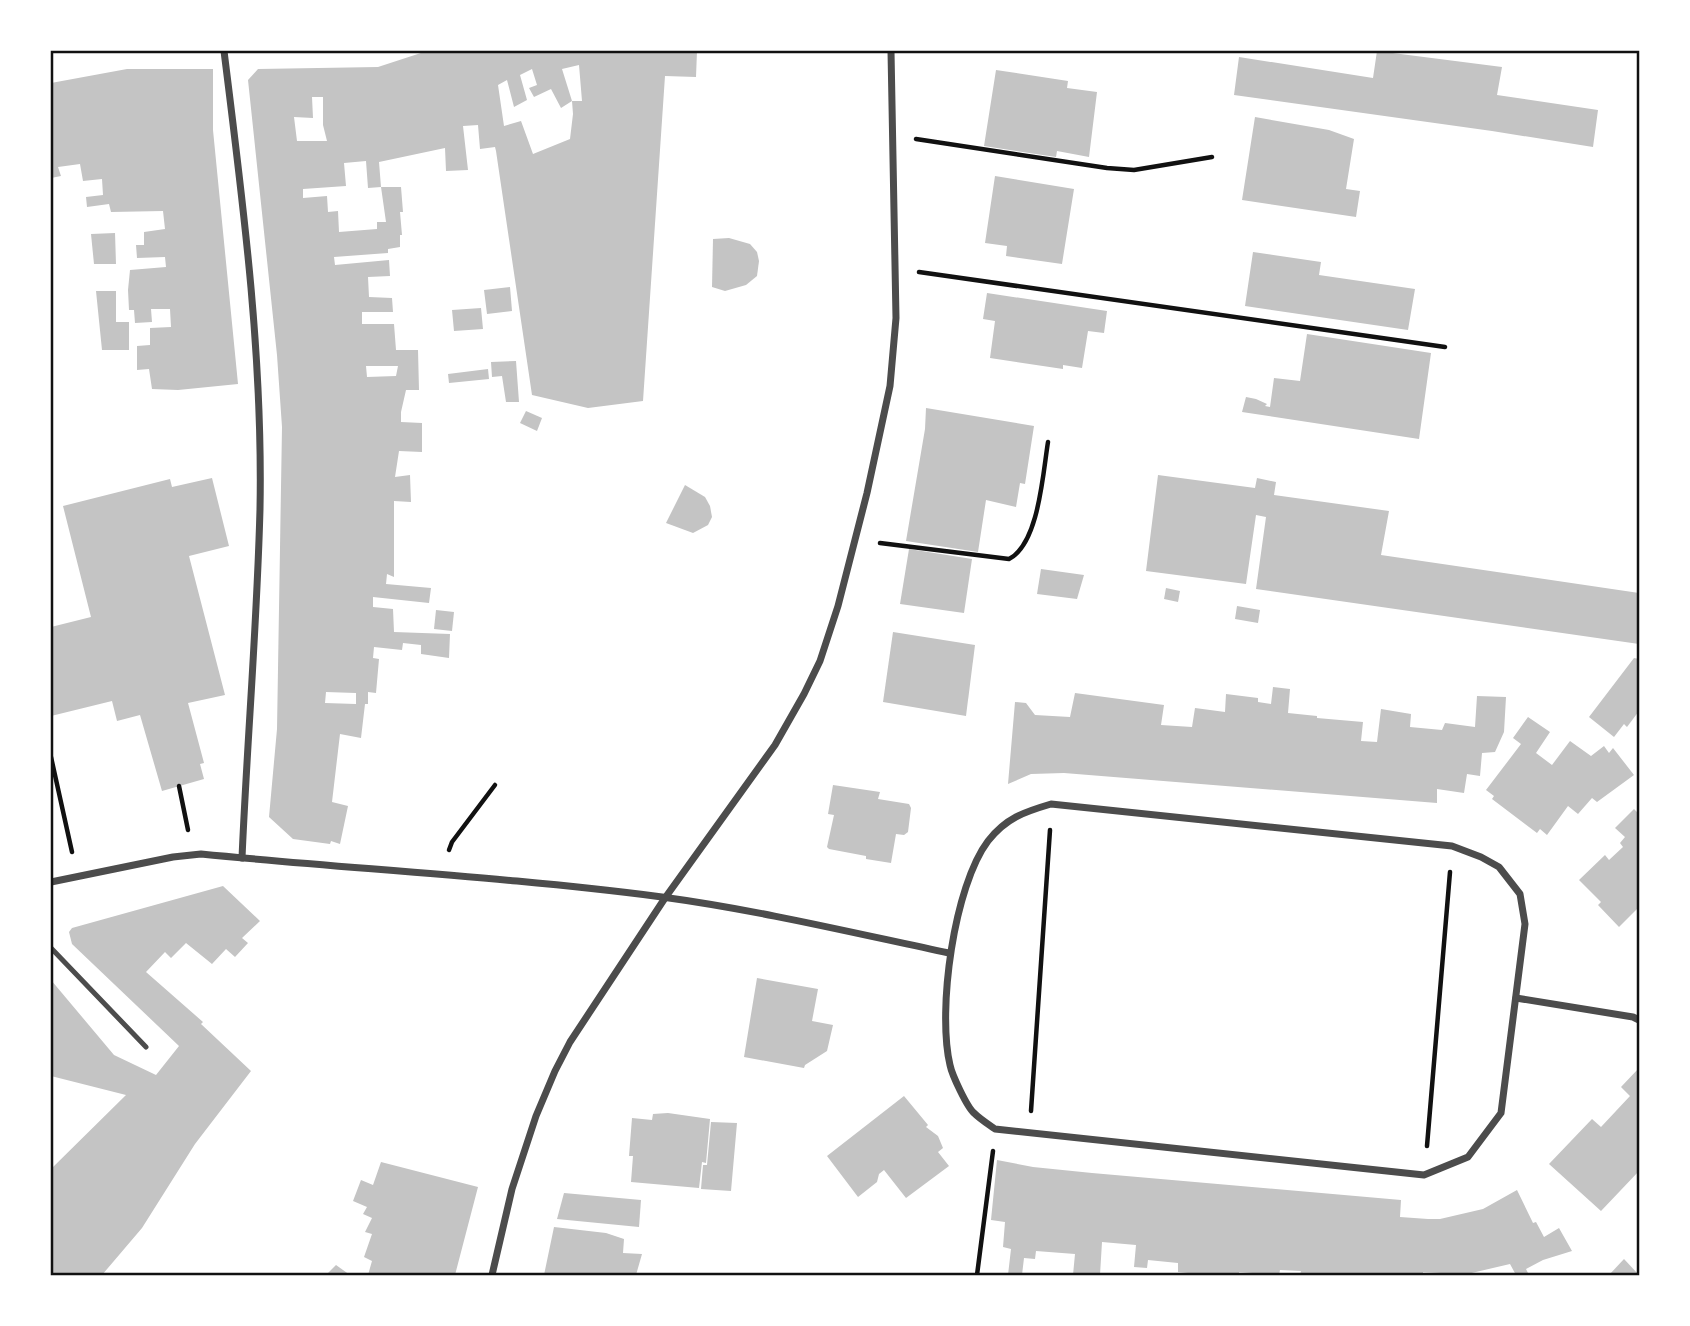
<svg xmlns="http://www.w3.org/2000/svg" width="1690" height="1326" viewBox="0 0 1690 1326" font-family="Lato,sans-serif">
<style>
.building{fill:#c4c4c4;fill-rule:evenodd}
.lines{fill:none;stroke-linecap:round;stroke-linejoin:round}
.path{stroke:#111;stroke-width:4.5}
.service{stroke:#4c4c4c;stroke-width:5}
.minor{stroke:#4c4c4c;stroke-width:7}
.neatline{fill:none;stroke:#111;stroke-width:2.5}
</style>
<rect width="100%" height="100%" fill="#fff"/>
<!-- building -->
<g class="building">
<path d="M427,51H697L696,77L665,76L643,401L588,408L532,395L496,151L495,147L480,149L478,125L463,126L468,170L446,171L445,148L379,162L381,187L368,188L366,161L344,163L346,186L303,189V198L327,196L328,212L338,211L339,232L377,229V222H386L381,187H401L403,212H400L402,235H400V247L388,249V253L334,257L335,265L389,260L390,276L368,277L369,297L392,298L393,312H362V324H394L396,350H418L419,390H406L401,412V422L422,423V452L399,451L395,477L410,475L411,502L394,501V577L387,574L386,584L431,588L429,603L373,597V607L393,609L394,632L450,634L449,658L421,654V645L403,643L402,650L374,647L373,658L379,659L376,693L368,692V704H365L361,738L340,734L332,802L348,806L340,844L331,841L330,844L293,839L269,817L277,729L282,427L277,355L248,80L258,69L378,67ZM579,65L582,101H572L573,114L570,139L533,154L521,121L504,126L498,85L507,80L514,107L527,100L520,75L532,69L537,85L529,88L534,97L551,89L561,108L572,101L562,69ZM312,97H323V125L327,141H297L294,117L313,118ZM366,366H398L396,376L367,377ZM326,692L356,693V704L325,703Z"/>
<polygon points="1377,51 1502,67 1497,95 1598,110 1593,147 1492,131 1234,95 1239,57 1373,78"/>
<polygon points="127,69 213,69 213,130 238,384 178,390 152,389 149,369 137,370 137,346 150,345 150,328 171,327 170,309 151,309 152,322 135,323 134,310 129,310 128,290 130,270 166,267 165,257 137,258 136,245 144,245 144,232 165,229 163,211 111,212 109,204 87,207 86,197 103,195 102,179 83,181 80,164 58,167 61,176 51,178 51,83"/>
<polygon points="996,70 1068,81 1067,88 1097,92 1089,157 1057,151 1056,157 984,146"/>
<polygon points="1255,117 1329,130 1354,139 1346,189 1360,191 1356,217 1242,200"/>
<polygon points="995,176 1074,189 1062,264 1006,256 1007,246 985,243"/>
<polygon points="115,233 116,264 94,264 91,234"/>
<polygon points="729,238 750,244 757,252 759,261 757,276 746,285 725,291 712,287 713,239"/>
<polygon points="1253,252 1321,262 1319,275 1415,289 1408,330 1245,306"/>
<polygon points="510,287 512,311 487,314 484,290"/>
<polygon points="96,291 116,291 116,322 129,322 129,350 102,350"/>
<polygon points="987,293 1107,311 1104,333 1088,331 1082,368 1063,365 1063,369 990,358 995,321 983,319"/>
<polygon points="481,308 483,329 454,331 452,310"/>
<polygon points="1307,334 1431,353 1419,439 1242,412 1246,397 1256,399 1267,404 1265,406 1270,407 1274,378 1300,381"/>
<polygon points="516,361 519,402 506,402 502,376 492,377 491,362"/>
<polygon points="488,369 489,379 449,383 448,374"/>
<polygon points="926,408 1034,426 1025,484 1020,483 1016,507 986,500 978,552 906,541 925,429"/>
<polygon points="526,411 542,418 537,431 520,423"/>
<polygon points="1158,475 1255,488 1257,478 1276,482 1274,495 1389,511 1381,555 1639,593 1639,644 1256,589 1266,517 1256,515 1246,584 1146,571"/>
<polygon points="212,478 229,546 189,556 225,695 188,703 204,763 200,764 204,779 162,791 140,715 117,721 112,701 51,716 51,627 91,617 63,506 170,479 172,487"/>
<polygon points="685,485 705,497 710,506 712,517 708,525 693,533 666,523"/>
<polygon points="909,549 972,559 964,613 900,604"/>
<polygon points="1041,569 1084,575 1077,599 1037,594"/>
<polygon points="1166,588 1180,591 1178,602 1164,599"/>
<polygon points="1237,606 1260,610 1258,623 1235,619"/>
<polygon points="436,610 454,612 452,631 434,629"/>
<polygon points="893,632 975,645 966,716 883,702"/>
<polygon points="1634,658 1639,659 1639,711 1627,727 1624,724 1614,737 1589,717"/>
<polygon points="1273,687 1290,689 1288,713 1317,716 1317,718 1363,722 1361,741 1377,742 1381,709 1411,714 1410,727 1442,730 1445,723 1475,727 1477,696 1506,697 1504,732 1495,752 1482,753 1480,776 1467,774 1464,793 1437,789 1437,803 1064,773 1031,774 1008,784 1015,702 1026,703 1035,715 1070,717 1075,693 1164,705 1161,725 1192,727 1195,708 1225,712 1226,694 1258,698 1258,702 1271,704"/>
<polygon points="1528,717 1550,732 1536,753 1552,765 1570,741 1591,756 1604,746 1609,753 1613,748 1634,775 1597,802 1592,798 1578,814 1568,806 1547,835 1540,829 1537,833 1492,799 1494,796 1486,790 1521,744 1513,738"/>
<polygon points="833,785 880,792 878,799 909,804 911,808 908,832 904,835 896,834 891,863 866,859 866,856 829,849 827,847 834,815 828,814"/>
<polygon points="1634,809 1639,814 1639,907 1619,927 1598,905 1601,902 1579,880 1605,855 1609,860 1623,847 1620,843 1625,837 1615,828"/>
<polygon points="223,886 260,921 242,938 248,943 235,957 226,949 212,964 186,943 171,958 165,952 146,972 203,1022 201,1024 251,1071 195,1144 142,1228 102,1275 51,1275 51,1169 126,1095 51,1076 51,980 114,1055 156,1075 179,1046 72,944 69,932 72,928"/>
<polygon points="757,978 818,989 812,1021 833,1025 827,1051 805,1065 804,1068 744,1057"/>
<polygon points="1639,1068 1639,1171 1601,1211 1549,1164 1592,1119 1601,1127 1630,1096 1621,1087"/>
<polygon points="904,1096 928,1125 926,1127 938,1136 943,1148 938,1152 949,1166 906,1198 884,1170 879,1174 877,1182 858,1197 827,1156"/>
<polygon points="668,1113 710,1119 706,1163 702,1162 699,1188 631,1182 633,1156 629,1156 632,1118 652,1120 653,1114"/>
<polygon points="711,1122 737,1123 731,1191 701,1189 703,1165 707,1165"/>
<polygon points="997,1160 1033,1167 1092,1173 1401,1200 1400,1217 1428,1219 1440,1219 1483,1209 1517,1190 1533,1223 1536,1222 1544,1237 1559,1228 1572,1251 1543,1260 1526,1269 1529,1275 1516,1275 1510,1264 1463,1275 1440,1275 1441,1273 1423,1272 1423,1275 1300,1275 1301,1271 1280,1270 1279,1275 1239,1272 1239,1275 1208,1275 1178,1272 1178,1263 1148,1260 1147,1268 1134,1267 1136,1245 1102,1242 1100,1275 1073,1275 1075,1254 1036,1251 1035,1259 1024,1258 1022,1275 1008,1275 1011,1249 1003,1247 1005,1222 991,1220"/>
<polygon points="381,1162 478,1187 455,1275 368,1275 372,1261 364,1257 372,1234 365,1232 372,1218 363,1214 367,1207 353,1201 361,1180 373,1185"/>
<polygon points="564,1193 641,1200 639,1227 557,1219"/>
<polygon points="554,1227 606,1233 624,1239 623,1253 642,1254 636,1275 544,1275"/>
<polygon points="1624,1259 1639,1275 1609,1275"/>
<polygon points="336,1265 350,1275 326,1275"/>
</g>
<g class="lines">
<!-- path -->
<g class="path">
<polyline points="916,139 1107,168 1134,170 1212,157"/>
<polyline points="919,272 1445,347"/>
<path d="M880,543L1009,559C1039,544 1043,472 1048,442"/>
<polyline points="51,757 72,852"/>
<polyline points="179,786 188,830"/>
<polyline points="449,850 452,842 495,785"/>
<polyline points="1031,1111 1050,830"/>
<polyline points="1427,1146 1450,872"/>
<polyline points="977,1275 993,1151"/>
</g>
<!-- service -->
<polyline class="service" points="51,948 146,1047"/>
<!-- minor -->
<g class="minor">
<path d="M224,51C243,203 263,356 260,509C257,626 247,742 242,858"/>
<path d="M1051,804L1452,846L1481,857L1499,867L1520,894L1525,924L1501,1113L1468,1157L1424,1175L995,1129C988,1124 980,1119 974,1113C967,1107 952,1075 950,1065C937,1010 954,886 988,841C1006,818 1024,812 1051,804Z"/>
<path d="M51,882L173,857L201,854C354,869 509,877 662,897C758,910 854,933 949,953"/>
<polyline points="1516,998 1633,1017 1639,1020"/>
<polyline points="492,1275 512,1189 536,1116 555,1071 570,1042 665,898 775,745 804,694 820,661 838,606 867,493 890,386 896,318 891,51"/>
</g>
</g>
<!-- border -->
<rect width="1690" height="1326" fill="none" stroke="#ffffff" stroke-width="105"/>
<rect x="52" y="52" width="1586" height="1222" class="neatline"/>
</svg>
